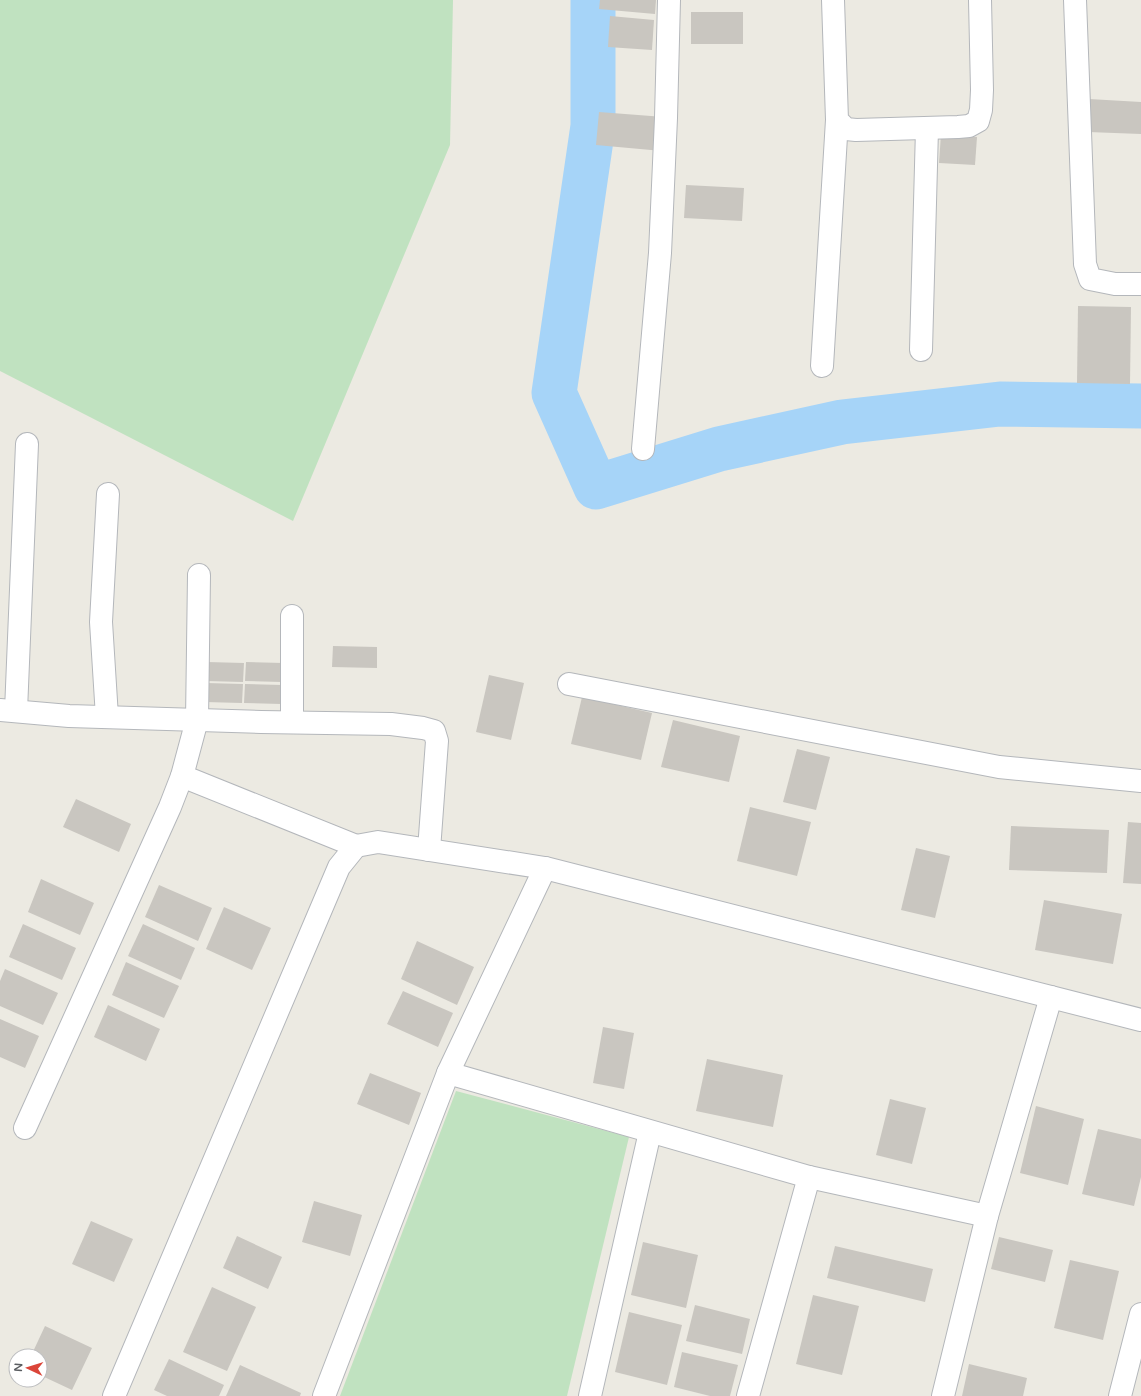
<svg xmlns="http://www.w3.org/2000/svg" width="1141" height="1396" viewBox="0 0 1141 1396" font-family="'Varela Round',sans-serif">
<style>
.green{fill:#c0e2c0}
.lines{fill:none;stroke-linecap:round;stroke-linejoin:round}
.river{stroke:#a6d4f8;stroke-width:45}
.building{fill:#c9c6c0}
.street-casing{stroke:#b4b7bb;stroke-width:24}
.street{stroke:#fff;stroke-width:22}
</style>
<rect width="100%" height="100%" fill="#eceae2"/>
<!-- green -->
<g class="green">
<polygon points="0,0 453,0 450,145 293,521 0,371"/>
<polygon points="456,1091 629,1137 567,1396 340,1396"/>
</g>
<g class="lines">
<!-- river -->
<polyline class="river" points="593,0 593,126 554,393 596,487 719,449 842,422 1000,404 1141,406"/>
</g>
<!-- building -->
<g class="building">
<polygon points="600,0 656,0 655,14 599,9"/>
<rect x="691" y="12" width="52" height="32"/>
<polygon points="610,16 654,20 652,50 608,47"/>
<polygon points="1089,99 1141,102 1141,134 1088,132"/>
<polygon points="599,112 664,117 662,151 596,145"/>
<polygon points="941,134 977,137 975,165 939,163"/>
<polygon points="686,185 744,188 742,221 684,218"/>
<polygon points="1078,306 1131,307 1130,384 1077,383"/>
<polygon points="333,646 377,647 377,668 332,667"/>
<polygon points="207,662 244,663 243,682 206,681"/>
<polygon points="246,662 283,663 282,682 245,681"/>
<polygon points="489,675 524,683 511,740 476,732"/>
<polygon points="206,683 243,684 242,703 205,702"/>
<polygon points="245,684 282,685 281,704 244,703"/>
<polygon points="582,697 652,713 641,760 571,744"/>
<polygon points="673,720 740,736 729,782 661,767"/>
<polygon points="797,749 830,757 816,810 783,802"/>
<polygon points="76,799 131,824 119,852 63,827"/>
<polygon points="750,807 811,822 797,876 737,861"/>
<polygon points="1128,822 1141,823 1141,884 1123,883"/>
<polygon points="1011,826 1109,830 1107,873 1009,870"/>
<polygon points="916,848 950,856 935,918 901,910"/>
<polygon points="41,879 94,903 80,935 28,912"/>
<polygon points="159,885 212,908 198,941 145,917"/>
<polygon points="1044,900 1122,914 1113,964 1035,950"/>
<polygon points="224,907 271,928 252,970 206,949"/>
<polygon points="23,924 76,948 62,980 9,957"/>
<polygon points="143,924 195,948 181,980 128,956"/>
<polygon points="417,941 474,967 457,1005 401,979"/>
<polygon points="126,962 179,986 164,1018 112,995"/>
<polygon points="5,969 58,993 43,1025 0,1006 0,981"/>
<polygon points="403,991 453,1013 438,1047 387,1024"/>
<polygon points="108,1005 160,1029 146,1061 94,1037"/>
<polygon points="0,1019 39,1036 25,1068 0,1057"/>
<polygon points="603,1027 634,1033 624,1089 593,1083"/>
<polygon points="707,1059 783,1075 773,1127 696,1111"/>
<polygon points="370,1073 421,1093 409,1125 357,1104"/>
<polygon points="890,1099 926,1108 912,1164 876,1155"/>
<polygon points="1036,1106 1084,1119 1068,1185 1020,1173"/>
<polygon points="1098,1129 1141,1139 1141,1177 1134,1206 1082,1194"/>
<polygon points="314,1201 362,1215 350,1256 302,1242"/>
<polygon points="91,1221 133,1239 114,1282 72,1264"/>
<polygon points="237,1236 282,1257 268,1289 223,1268"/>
<polygon points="999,1237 1053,1250 1045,1282 991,1269"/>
<polygon points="643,1242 698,1255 686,1308 631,1295"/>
<polygon points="835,1246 933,1269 925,1302 827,1278"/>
<polygon points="1070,1260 1119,1271 1103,1340 1054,1328"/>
<polygon points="212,1287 256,1307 227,1371 183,1352"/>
<polygon points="813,1295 859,1306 842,1375 796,1364"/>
<polygon points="695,1305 750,1319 742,1354 686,1341"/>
<polygon points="629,1312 682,1325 667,1385 615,1372"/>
<polygon points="45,1326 92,1348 72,1390 40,1375 40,1356 31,1356"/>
<polygon points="682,1352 738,1365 730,1396 710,1396 674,1387"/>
<polygon points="169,1359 224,1385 219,1396 167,1396 154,1390"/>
<polygon points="969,1364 1027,1378 1023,1396 962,1396"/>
<polygon points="240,1365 301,1393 300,1396 226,1396"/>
</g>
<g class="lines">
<defs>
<g id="street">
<polyline points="833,0 837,120 846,129 856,130 958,127 969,126 978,121 981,110 982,90 980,0"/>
<polyline points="1075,0 1085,264 1090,279 1115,284 1141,284"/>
<polyline points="921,350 927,129"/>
<polyline points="822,366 837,120"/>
<polyline points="643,449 660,253 666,118 669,0"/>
<polyline points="569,684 999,767 1141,781"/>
<polyline points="0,710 69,716 261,722 391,724 423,728 434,731 437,741 429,850"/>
<polyline points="16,711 27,444"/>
<polyline points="107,717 101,622 108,494"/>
<polyline points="292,722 292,616"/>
<polyline points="182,776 356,846"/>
<polyline points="448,1073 809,1177 987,1216"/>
<polyline points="25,1128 170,807 182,776 197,720 199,575"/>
<polyline points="114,1396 339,867 356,846 378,842 545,868 1141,1020"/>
<polyline points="324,1396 448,1073 545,868"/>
<polyline points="590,1396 650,1132"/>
<polyline points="748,1396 809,1177"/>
<polyline points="943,1396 987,1216 1051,997"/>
<polyline points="1120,1396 1141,1314"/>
</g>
</defs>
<!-- street casing -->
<use href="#street" class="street-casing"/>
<!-- street -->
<use href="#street" class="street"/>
</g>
<!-- north arrow -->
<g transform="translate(28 1368) rotate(274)"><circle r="19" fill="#ffffff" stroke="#bdbec0"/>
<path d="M0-3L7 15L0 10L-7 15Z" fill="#db4539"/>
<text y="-6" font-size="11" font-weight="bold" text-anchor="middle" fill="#5a5d61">N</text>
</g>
</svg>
